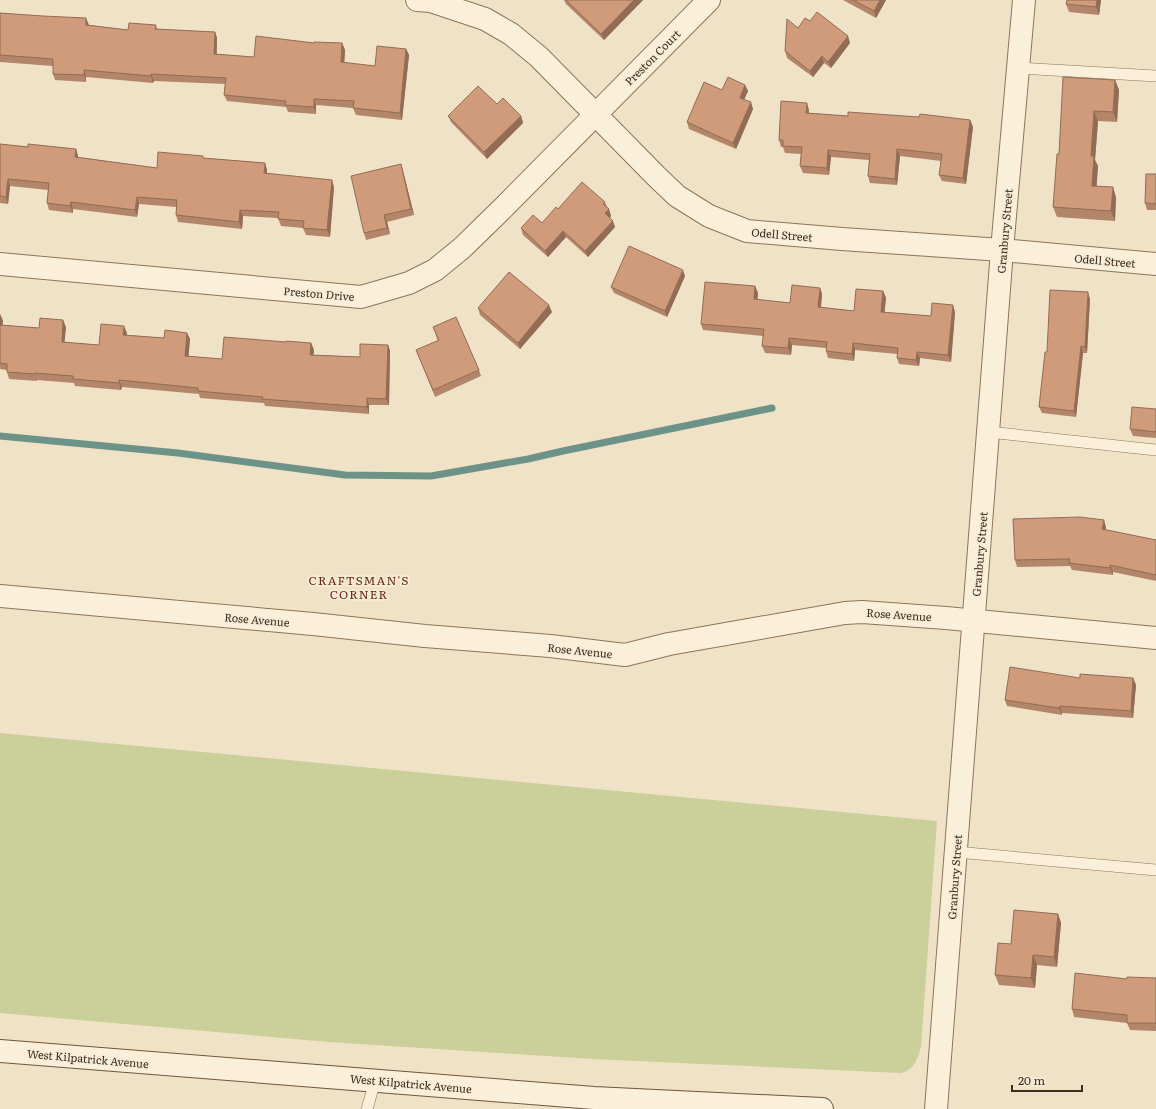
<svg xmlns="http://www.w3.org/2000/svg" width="1156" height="1109" viewBox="0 0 1156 1109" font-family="Literata,serif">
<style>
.green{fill:#cbcf99}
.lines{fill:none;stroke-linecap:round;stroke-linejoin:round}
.stream{stroke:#6d9388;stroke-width:7}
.service-casing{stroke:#8d745a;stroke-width:12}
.minor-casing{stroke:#8d745a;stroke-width:24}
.tertiary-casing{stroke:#8d745a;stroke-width:24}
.secondary-casing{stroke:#6f553d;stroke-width:24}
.service{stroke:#faf0da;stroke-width:11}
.minor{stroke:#faf0da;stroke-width:22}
.tertiary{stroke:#faf0da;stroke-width:22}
.secondary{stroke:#faf0da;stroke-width:22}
.wall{fill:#b38569}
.shaded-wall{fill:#926c55}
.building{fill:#d09b7a;stroke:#926c55}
.labels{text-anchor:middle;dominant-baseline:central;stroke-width:3.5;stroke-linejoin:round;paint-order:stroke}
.street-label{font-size:11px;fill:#3c2c1f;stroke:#f7edd6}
.neighbourhood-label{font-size:12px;letter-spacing:1px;fill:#6b2a1c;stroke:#f7edd6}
</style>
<rect width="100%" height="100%" fill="#f0e2c6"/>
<!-- green -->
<path class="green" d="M0,733L937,821L921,1047C917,1060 915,1069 901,1073L592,1059L329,1042L0,1013Z"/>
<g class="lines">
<!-- stream -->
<polyline class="stream" points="0,436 178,453 345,475 431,476 528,459 563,451 772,408"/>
<defs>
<g id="service">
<polyline points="1018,68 1156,76"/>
<polyline points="989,432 1156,450"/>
<polyline points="956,852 1156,870"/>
<polyline points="367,1109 375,1081"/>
</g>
<g id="minor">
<polyline points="417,0 431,1 485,19 511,34 539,57 656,176 677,196 709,216 747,231 842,239 1002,250 1156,264"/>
<polyline points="0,264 361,297 409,283 435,270 462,248 505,206 709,0"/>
<polyline points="0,596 313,624 425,636 550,646 625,655 669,644 845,613 862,612 946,618 1156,638"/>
</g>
<polyline id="tertiary" points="936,1109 1002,250 1024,0"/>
<polyline id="secondary" points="0,1051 594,1098 822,1109"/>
</defs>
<!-- service casing -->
<use href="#service" class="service-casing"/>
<!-- minor casing -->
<use href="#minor" class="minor-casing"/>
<!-- tertiary casing -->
<use href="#tertiary" class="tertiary-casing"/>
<!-- secondary casing -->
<use href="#secondary" class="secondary-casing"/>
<!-- service -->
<use href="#service" class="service"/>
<!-- minor -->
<use href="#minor" class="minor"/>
<!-- tertiary -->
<use href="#tertiary" class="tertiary"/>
<!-- secondary -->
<use href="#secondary" class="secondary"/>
</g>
<!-- wall -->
<g class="wall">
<polygon points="564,0 643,0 604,40 566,4"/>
<polygon points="843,0 886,0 876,18"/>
<polygon points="1067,0 1101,0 1099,15 1069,12 1066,4"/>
<polygon points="0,13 89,25 128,30 156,25 157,29 215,32 217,38 217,54 254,57 314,43 342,43 345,50 344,63 375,66 406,49 409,55 402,120 356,115 353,108 316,105 316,114 288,112 286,107 227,101 224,95 225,84 154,81 153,83 86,77 86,82 55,80 53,74 53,66 0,62"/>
<polygon points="810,21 850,43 831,68 824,63 813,77 787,58 785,51 798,28"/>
<polygon points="1115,80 1119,90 1117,122 1098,121 1095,160 1098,166 1096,186 1116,197 1115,221 1057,217 1053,207 1059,154"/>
<polygon points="745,85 748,91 744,100 753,109 736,149 689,129 687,122 722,90"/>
<polygon points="497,104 521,116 523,123 487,159 451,122 448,116"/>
<polygon points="809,110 809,113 848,116 919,117 970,120 973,127 966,184 942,181 939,175 941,161 900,156 897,185 870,183 868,176 869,160 831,157 829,175 803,173 800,166 801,154 785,153 783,147 781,147 779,140"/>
<polygon points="0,144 28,147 76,149 78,156 78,157 157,168 204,158 265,163 267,170 267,173 334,187 330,237 306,235 303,228 281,226 278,218 243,216 242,229 178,222 176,215 176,207 139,204 137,217 73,209 73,213 49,210 47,203 48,190 10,186 8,204 0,203"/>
<polygon points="401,164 403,171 414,215 387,222 390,234 366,240 364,233"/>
<polygon points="1156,174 1156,210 1147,210 1145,203"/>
<polygon points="605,202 611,216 610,218 615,227 588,257 566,237 548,257 523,235 521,228 542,223 558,209"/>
<polygon points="685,276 667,317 614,293 611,287"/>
<polygon points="755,286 758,293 757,300 790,303 820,288 822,294 821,307 854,311 883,291 886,298 884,312 931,316 955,312 951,362 920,358 919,366 899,364 897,358 897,354 855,350 854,361 828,358 826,351 826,348 792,345 791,355 765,353 762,346 763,336 703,330 701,324"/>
<polygon points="1090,299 1087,353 1083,353 1076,417 1042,413 1039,407 1047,352"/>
<polygon points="478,308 552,312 520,349 480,315"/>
<polygon points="0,314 3,321 2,325 39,328 66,327 64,342 99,345 127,333 126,335 164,338 187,333 190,339 188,356 222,359 286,342 311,343 314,350 313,355 360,357 388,345 390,351 389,405 369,405 369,414 265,406 264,403 200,398 199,394 122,387 121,390 75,386 74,383 37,380 37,381 9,379 7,372 7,370 0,369"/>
<polygon points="433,327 479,370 481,376 435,397 416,350 438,341"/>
<polygon points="1156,409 1156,438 1133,436 1130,429"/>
<polygon points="1106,527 1106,530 1156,540 1156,581 1113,572 1113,575 1072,570 1070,566 1017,567 1015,560"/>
<polygon points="1080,678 1133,678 1136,685 1133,718 1062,713 1062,715 1007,706 1005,700"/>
<polygon points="1058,914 1061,923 1057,967 1037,965 1035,988 999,985 995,975 1011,944"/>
<polygon points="1156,978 1156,1031 1130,1030 1127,1023 1074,1017 1072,1009 1127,979"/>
</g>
<!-- shaded-wall -->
<g class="shaded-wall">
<polygon points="634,0 643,0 604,40 601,34"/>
<polygon points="880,0 886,0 876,18 874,11"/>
<polygon points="1097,0 1101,0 1099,15 1096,7"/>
<polygon points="86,18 89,25 88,32 86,25"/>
<polygon points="215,32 217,38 216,60 214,54"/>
<polygon points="848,36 850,43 831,68 828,62"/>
<polygon points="342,43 345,50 344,69 341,62"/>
<polygon points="406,49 409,55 402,120 400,113"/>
<polygon points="822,56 824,63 813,77 810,71"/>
<polygon points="84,70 86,77 86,82 84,75"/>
<polygon points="151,74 154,81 153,83 151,76"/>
<polygon points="1115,80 1119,90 1117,122 1113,112"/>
<polygon points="745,85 748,91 742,104 740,98"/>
<polygon points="314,99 316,105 316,114 314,107"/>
<polygon points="751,102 753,109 736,149 733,143"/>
<polygon points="807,103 809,110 808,120 806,113"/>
<polygon points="1094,111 1098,121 1095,160 1098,166 1096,196 1092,186 1091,156"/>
<polygon points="521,116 523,123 487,159 484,152"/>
<polygon points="970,120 973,127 966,184 963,178"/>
<polygon points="76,149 78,156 78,163 75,157"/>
<polygon points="897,149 900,156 897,185 895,179"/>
<polygon points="828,150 831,157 829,175 827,168"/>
<polygon points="265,163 267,170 267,180 264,173"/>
<polygon points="401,164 403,171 414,215 411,209"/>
<polygon points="8,179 10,186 8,204 6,197"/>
<polygon points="332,180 334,187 330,237 327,230"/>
<polygon points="1113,187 1116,197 1115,221 1111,211"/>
<polygon points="137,197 139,204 137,217 135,210"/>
<polygon points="71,202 73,209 73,213 70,206"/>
<polygon points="609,209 611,216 608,220 605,213"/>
<polygon points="240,210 243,216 242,229 239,222"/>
<polygon points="384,215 387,222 390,234 387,228"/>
<polygon points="613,221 615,227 588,257 585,251"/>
<polygon points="563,231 566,237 548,257 545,251"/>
<polygon points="683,270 685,276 667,317 665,311"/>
<polygon points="755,286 758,293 757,306 754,299"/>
<polygon points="820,288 822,294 820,314 818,307"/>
<polygon points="883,291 886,298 884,319 881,312"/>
<polygon points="1088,292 1090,299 1087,353 1085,347"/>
<polygon points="549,305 552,312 520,349 518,343"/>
<polygon points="953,305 955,312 951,362 948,355"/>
<polygon points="0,314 3,321 2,331 0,327"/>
<polygon points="63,320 66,327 64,348 62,342"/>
<polygon points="124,326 127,333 126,341 123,335"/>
<polygon points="187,333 190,339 188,363 185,356"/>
<polygon points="789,338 792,345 791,355 788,348"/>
<polygon points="311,343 314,350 313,361 310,355"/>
<polygon points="853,343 855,350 854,361 852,354"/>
<polygon points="388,345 390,351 389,405 386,399"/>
<polygon points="1081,346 1083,353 1076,417 1074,411"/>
<polygon points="917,352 920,358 919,366 916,360"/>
<polygon points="119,380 122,387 121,390 119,383"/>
<polygon points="367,398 369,405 369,414 367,407"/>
<polygon points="1104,520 1106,527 1105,536 1102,529"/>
<polygon points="1110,565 1113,572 1113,575 1110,568"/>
<polygon points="1133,678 1136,685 1133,718 1131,711"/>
<polygon points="1060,706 1062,713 1062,715 1059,708"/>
<polygon points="1058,914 1061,923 1057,967 1054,957"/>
<polygon points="1033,955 1037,965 1035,988 1031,978"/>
</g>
<!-- building -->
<g class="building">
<polygon points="566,0 634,0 601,34"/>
<polygon points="853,0 880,0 874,11"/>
<polygon points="1067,0 1097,0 1096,7 1066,4"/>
<polygon points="817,12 848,36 828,62 822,56 810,71 785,51 787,19 798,28 805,18 810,21"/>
<polygon points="0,13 43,16 86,18 86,25 128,30 129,23 156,25 155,29 215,32 214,54 254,57 256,36 314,43 314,42 342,43 341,62 375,66 377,46 406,49 400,113 353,108 354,101 314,99 314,107 285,105 286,101 224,95 226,78 151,74 151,76 84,70 84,75 53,74 53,59 0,55"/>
<polygon points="728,77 745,85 740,98 751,102 733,143 687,122 704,82 722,90"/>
<polygon points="1063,77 1115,80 1113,112 1094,111 1091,156 1094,156 1092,186 1113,187 1111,211 1053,207 1057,154 1059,154"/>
<polygon points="478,86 497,104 503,98 521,116 484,152 448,116"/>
<polygon points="781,101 807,103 806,113 848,116 848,112 919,117 920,114 970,120 963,178 939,175 942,154 897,149 895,179 868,176 870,154 828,150 827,168 800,166 802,147 783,146 783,140 779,140"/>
<polygon points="0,144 28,147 28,144 76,149 75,157 157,168 158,152 203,156 203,158 265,163 264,173 332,180 327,230 303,228 304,221 278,219 279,212 240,210 239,222 176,215 177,200 137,197 135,210 71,202 70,206 47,203 49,183 8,179 6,197 0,196"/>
<polygon points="401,164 411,209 384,215 387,228 364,233 351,176"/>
<polygon points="1146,174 1156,174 1156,204 1145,203"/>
<polygon points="582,182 605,202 603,204 609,209 605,213 613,221 585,251 563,231 545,251 521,228 533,215 542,223 556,207 558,209"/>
<polygon points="629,246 683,270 665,311 611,287"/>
<polygon points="509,272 549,305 518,343 478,308"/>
<polygon points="705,282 755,286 754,299 790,303 792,285 820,288 818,307 854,311 856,289 883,291 881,312 931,316 932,303 953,305 948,355 917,352 916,360 897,358 898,348 853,343 852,354 826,351 827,342 789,338 788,348 762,346 764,329 701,324"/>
<polygon points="1050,290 1088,292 1085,347 1081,346 1074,411 1039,407 1045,352 1047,352"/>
<polygon points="456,317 479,370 433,390 416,350 439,340 433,327"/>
<polygon points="40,318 63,320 62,342 99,345 101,324 124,326 123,335 164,338 165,330 187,333 185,356 222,359 224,337 286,342 286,341 311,343 310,355 360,357 360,344 388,345 386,399 367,398 367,407 262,399 263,397 198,391 198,388 119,380 119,383 73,379 73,376 35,373 35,374 7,372 7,364 0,363 0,325 39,328"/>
<polygon points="1132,407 1156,409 1156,432 1130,429"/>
<polygon points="1080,517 1104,520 1102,529 1156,540 1156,575 1110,565 1110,568 1069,563 1070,559 1015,560 1013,519"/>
<polygon points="1010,667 1080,678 1080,674 1133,678 1131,711 1060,706 1059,708 1005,700"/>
<polygon points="1014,910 1058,914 1054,957 1033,955 1031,978 995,975 998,943 1011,944"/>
<polygon points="1075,973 1127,979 1127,977 1156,978 1156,1023 1127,1023 1127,1015 1072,1009"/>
</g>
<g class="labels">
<!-- street labels -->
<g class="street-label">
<text transform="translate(652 57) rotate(-45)">Preston Court</text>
<text transform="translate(1004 231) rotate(-85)">Granbury Street</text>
<text transform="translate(782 234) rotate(5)">Odell Street</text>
<text transform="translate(1105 260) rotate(5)">Odell Street</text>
<text transform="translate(319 293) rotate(5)">Preston Drive</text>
<text transform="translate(979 554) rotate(-85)">Granbury Street</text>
<text transform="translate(899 614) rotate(4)">Rose Avenue</text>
<text transform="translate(257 619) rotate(5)">Rose Avenue</text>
<text transform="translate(580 650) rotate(6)">Rose Avenue</text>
<text transform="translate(954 877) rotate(-86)">Granbury Street</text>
<text transform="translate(88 1058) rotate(5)">West Kilpatrick Avenue</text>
<text transform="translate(411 1083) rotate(5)">West Kilpatrick Avenue</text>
</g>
<!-- neighbourhood labels -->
<g class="neighbourhood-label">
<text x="359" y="580">CRAFTSMAN'S<tspan x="359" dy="14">CORNER</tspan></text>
</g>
</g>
<!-- scale -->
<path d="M1012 1085v6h70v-6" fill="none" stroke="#3c2c1f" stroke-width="2"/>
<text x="1018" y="1085" font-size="12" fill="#3c2c1f" stroke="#f7edd6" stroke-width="3" paint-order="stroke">20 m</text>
</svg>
